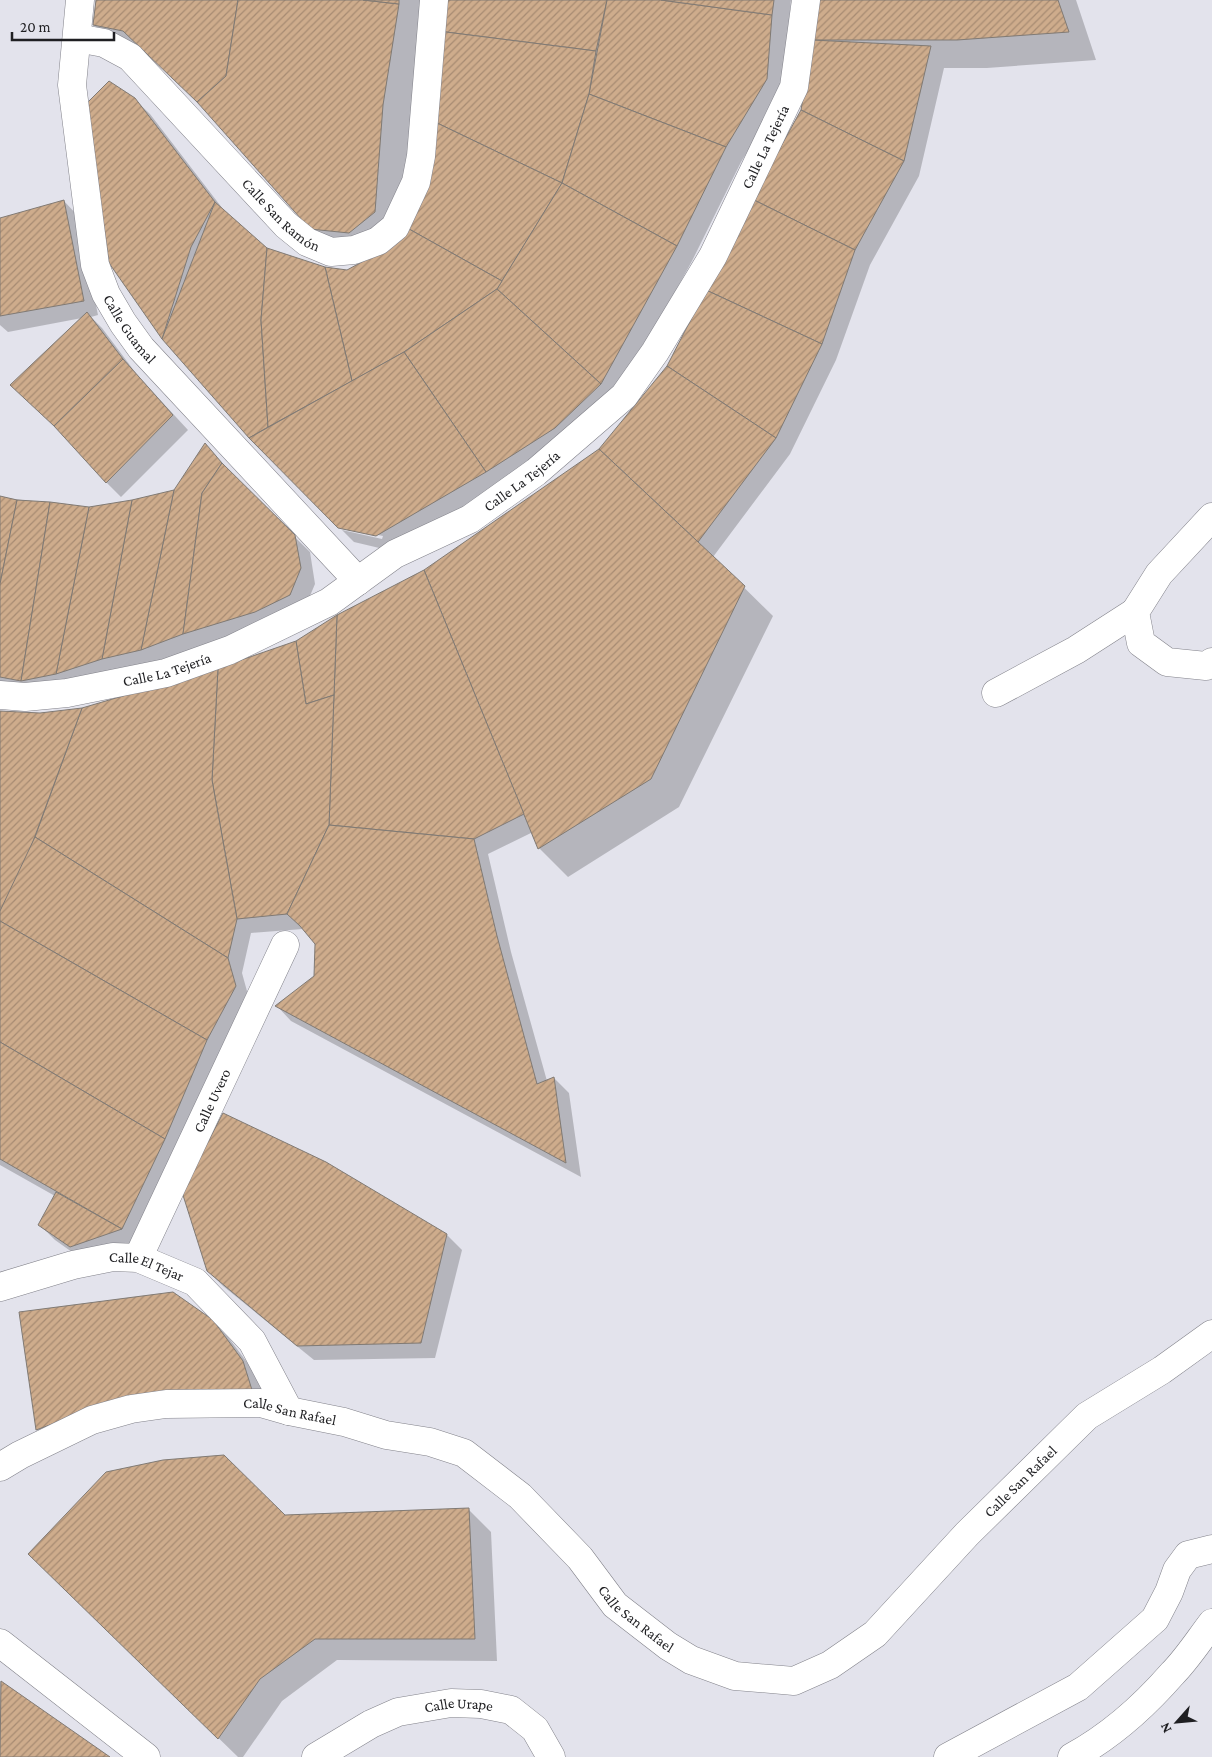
<svg xmlns="http://www.w3.org/2000/svg" width="1212" height="1757" viewBox="0 0 1212 1757" font-family="'Crimson Pro',serif">
<style>
.shadow{fill:#0003}
.building{fill:url(#building-hatch);stroke:#807a74}
.lines{fill:none;stroke-linecap:round;stroke-linejoin:round}
.minor-casing{stroke:#82828a;stroke-width:29}
.minor{stroke:#fff;stroke-width:28}
.labels{text-anchor:middle;dominant-baseline:central;stroke-width:4;stroke-linejoin:round;paint-order:stroke}
.street-label{font-size:15px;fill:#1f1f22;stroke:#e3e3ec}
</style>
<defs>
<pattern id="building-hatch" width="6" height="6" patternUnits="userSpaceOnUse" patternTransform="scale(1.25)"><rect width="6" height="6" fill="#ceac8c"/><path d="M-1 1l2-2M0 6l6-6M5 7l2-2" fill="none" stroke="#a78b72"/></pattern>
</defs>
<rect width="100%" height="100%" fill="#e3e3ec"/>
<!-- shadow -->
<g class="shadow">
<polygon points="97,0 791,0 782,95 741,162 692,261 616,399 570,443 392,551 354,542 342,530 382,539 383,536 338,527 250,437 163,338 110,263 134,99 150,114 226,213 266,250 325,268 348,271 368,260 340,257 311,228 202,106 139,45 109,40 94,25"/>
<polygon points="816,0 1076,0 1096,60 987,68 944,68 919,176 870,265 836,360 790,454 713,557 773,616 679,807 568,877 539,848 533,832 488,854 511,952 547,1081 554,1078 569,1093 581,1177 291,1021 277,1006 315,977 316,944 303,929 251,933 242,973 250,1002 136,1243 86,1262 55,1240 40,1225 55,1196 0,1165 0,712 40,714 83,709 218,669 297,642 425,571 600,450 668,367 803,111"/>
<polygon points="64,201 78,216 98,315 91,317 102,328 138,376 188,430 121,497 106,482 82,318 8,332 0,325 0,220"/>
<polygon points="205,445 236,479 310,552 315,584 304,610 270,627 118,673 0,688 0,497 89,509 132,501 175,491"/>
<polygon points="447,1235 462,1250 435,1358 314,1360 223,1286 208,1271"/>
<polygon points="20,1313 212,1321 228,1337 258,1377 266,1404 122,1419 52,1445 38,1430"/>
<polygon points="469,1510 491,1532 497,1661 337,1660 282,1701 243,1757 238,1757 52,1576 285,1517"/>
<polygon points="0,1681 2,1683 108,1757 0,1757"/>
</g>
<!-- building -->
<g class="building">
<polygon points="96,0 238,0 226,76 197,102 123,31 93,25"/>
<polygon points="238,0 363,0 399,4 383,105 375,212 349,233 310,229 197,102 226,76"/>
<polygon points="363,0 399,0 399,4"/>
<polygon points="441,0 607,0 596,51 438,31"/>
<polygon points="607,0 661,0 772,15 767,79 726,147 589,94"/>
<polygon points="661,0 774,0 772,15"/>
<polygon points="815,0 1058,0 1069,32 957,40 812,40"/>
<polygon points="438,31 596,51 589,94 562,183 435,122"/>
<polygon points="812,40 931,46 904,161 801,110"/>
<polygon points="109,81 135,98 215,202 191,247 162,339 109,263 86,104"/>
<polygon points="589,94 726,147 677,246 562,183"/>
<polygon points="801,110 904,161 855,250 752,199"/>
<polygon points="435,122 562,183 502,281 409,229 425,185"/>
<polygon points="562,183 677,246 601,384 497,289"/>
<polygon points="752,199 855,250 822,344 706,290"/>
<polygon points="64,200 84,301 0,316 0,218"/>
<polygon points="215,202 267,248 261,320 268,427 249,438 162,339"/>
<polygon points="409,229 502,281 497,289 404,352 352,381 325,267 347,270 384,250"/>
<polygon points="267,248 325,267 352,381 268,427 261,320"/>
<polygon points="497,289 601,384 555,428 486,472 404,352"/>
<polygon points="706,290 822,344 776,438 667,366"/>
<polygon points="87,312 123,359 54,426 10,385"/>
<polygon points="404,352 486,472 376,536 338,528 249,438"/>
<polygon points="123,359 173,415 106,483 54,426"/>
<polygon points="667,366 776,438 698,542 599,449"/>
<polygon points="205,443 222,463 202,493 183,634 141,650 174,490"/>
<polygon points="599,449 745,586 651,779 538,849 424,570"/>
<polygon points="222,463 295,535 301,568 290,595 255,612 183,634 202,493"/>
<polygon points="174,490 141,650 102,659 132,500"/>
<polygon points="0,496 17,500 0,584"/>
<polygon points="17,500 50,502 21,681 0,677 0,584"/>
<polygon points="132,500 102,659 56,674 89,507"/>
<polygon points="50,502 89,507 56,674 21,681"/>
<polygon points="424,570 524,814 474,839 329,825 337,615"/>
<polygon points="337,615 334,695 306,704 296,641"/>
<polygon points="296,641 306,704 334,695 329,825 287,914 237,919 212,780 218,668"/>
<polygon points="218,668 212,780 237,919 228,958 35,837 82,708"/>
<polygon points="82,708 24,866 0,912 0,711 40,713"/>
<polygon points="329,825 474,839 497,936 537,1084 554,1077 566,1163 275,1006 314,976 315,944 300,926 287,914"/>
<polygon points="35,837 228,958 236,986 207,1040 0,921 0,911"/>
<polygon points="0,921 207,1040 165,1139 0,1042"/>
<polygon points="0,1042 165,1139 122,1229 0,1159"/>
<polygon points="223,1113 326,1162 447,1234 421,1343 297,1346 207,1271 182,1192"/>
<polygon points="56,1192 122,1229 70,1247 38,1225"/>
<polygon points="173,1292 213,1320 243,1361 252,1390 107,1404 36,1430 19,1312"/>
<polygon points="224,1455 285,1515 469,1508 475,1639 315,1639 260,1679 218,1739 28,1554 106,1472 163,1460"/>
<polygon points="1,1681 110,1757 0,1757"/>
</g>
<g class="lines">
<defs>
<g id="minor">
<path id="s1" d="M80,0L72,85L95,265L106,294L123,323L141,348L358,581"/>
<path id="s2" d="M77,38L104,43L130,57L286,225L307,242L331,252L354,250L378,241L395,227L416,182L421,156L434,0"/>
<polyline points="1212,517 1159,574 1135,612 1141,643 1167,662 1206,666 1212,662"/>
<polyline points="996,693 1076,650 1135,612"/>
<path id="s3" d="M0,695L25,697L67,693L166,673L230,650L329,602L395,554L470,519L536,472L624,396L655,352L713,256L794,87L806,0"/>
<path id="s4" d="M138,1258L285,945"/>
<path id="s5" d="M0,1287L73,1265L113,1257L138,1258L195,1282L252,1341L289,1411"/>
<path id="s6" d="M0,1467L20,1455L92,1420L131,1409L166,1404L261,1403L289,1411L344,1422L386,1435L430,1442L464,1453L520,1496L580,1558L615,1605L668,1646L691,1660L735,1676L794,1681L830,1665L875,1634L967,1534L1087,1416L1162,1370L1212,1334"/>
<polyline points="0,1643 146,1757"/>
<path id="s7" d="M316,1757L371,1724L398,1712L451,1703L481,1704L511,1710L535,1729L551,1757"/>
<polyline points="948,1757 1078,1687 1155,1619 1169,1592 1177,1570 1188,1555 1212,1549"/>
<path d="M1072,1757C1109,1737 1144,1706 1172,1674C1187,1659 1199,1640 1212,1623"/>
</g>
</defs>
<!-- minor casing -->
<use href="#minor" class="minor-casing"/>
<!-- minor -->
<use href="#minor" class="minor"/>
</g>
<g class="labels">
<!-- street labels -->
<g class="street-label">
<text stroke="none"><textPath href="#s3" startOffset="995">Calle La Tejería</textPath></text>
<text stroke="none"><textPath href="#s2" startOffset="276">Calle San Ramón</textPath></text>
<text stroke="none"><textPath href="#s1" startOffset="340">Calle Guamal</textPath></text>
<text stroke="none"><textPath href="#s3" startOffset="575">Calle La Tejería</textPath></text>
<text stroke="none"><textPath href="#s3" startOffset="170">Calle La Tejería</textPath></text>
<text stroke="none"><textPath href="#s4" startOffset="174">Calle Uvero</textPath></text>
<text stroke="none"><textPath href="#s5" startOffset="152">Calle El Tejar</textPath></text>
<text stroke="none"><textPath href="#s6" startOffset="304">Calle San Rafael</textPath></text>
<text stroke="none"><textPath href="#s6" startOffset="1204">Calle San Rafael</textPath></text>
<text stroke="none"><textPath href="#s6" startOffset="724">Calle San Rafael</textPath></text>
<text stroke="none"><textPath href="#s7" startOffset="155">Calle Urape</textPath></text>
</g>
</g>
<!-- north arrow -->
<g transform="translate(1177 1722) rotate(243)" stroke="#e3e3ec" stroke-width="4" paint-order="stroke">
<path d="M0-4L9 19L0 12L-9 19Z" fill="#1f1f22"/>
<text y="-8" font-size="14" font-weight="bold" text-anchor="middle" fill="#1f1f22">N</text>
</g>
<!-- scale -->
<path d="M12 32v8h102v-8" fill="none" stroke="#1f1f22" stroke-width="2.5"/>
<text x="20" y="32" font-size="15" fill="#1f1f22" stroke="#e3e3ec" stroke-width="4" paint-order="stroke">20 m</text>
</svg>
